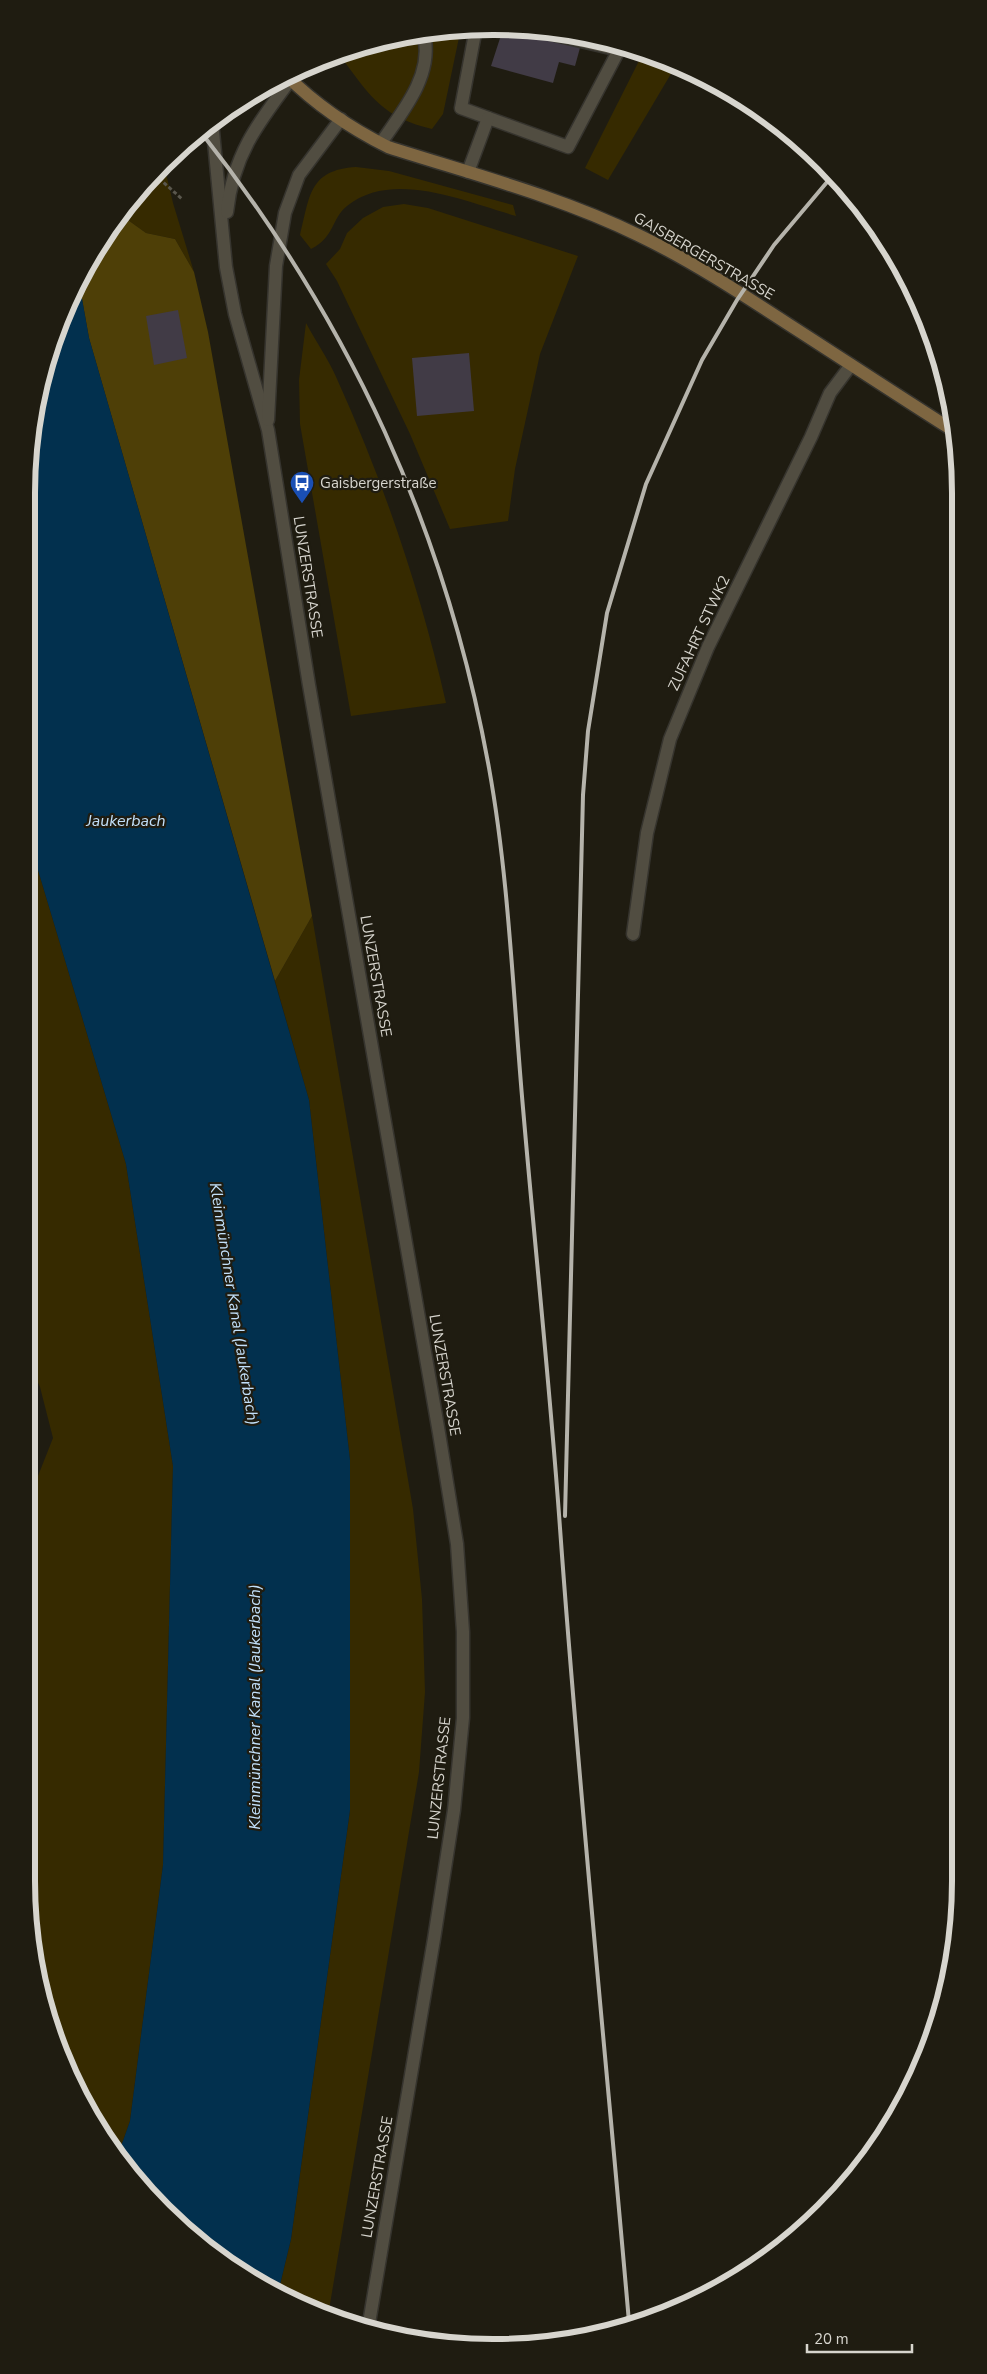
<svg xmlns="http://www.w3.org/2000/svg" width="987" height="2374" viewBox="0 0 987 2374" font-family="'Nunito Sans',sans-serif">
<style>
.green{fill:#362a00}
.forest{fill:#4e3f07}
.water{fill:#02304e}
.building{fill:#413b46}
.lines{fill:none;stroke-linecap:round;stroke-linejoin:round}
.lane-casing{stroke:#36342e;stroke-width:15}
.street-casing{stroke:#36342e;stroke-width:15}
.secondary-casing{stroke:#36342e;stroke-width:15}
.path{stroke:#5a574d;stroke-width:3;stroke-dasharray:4 2.5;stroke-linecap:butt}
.lane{stroke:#514d41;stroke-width:12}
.street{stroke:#514d41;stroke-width:12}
.secondary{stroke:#7e6641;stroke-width:12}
.rail{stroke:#b5b3ab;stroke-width:4}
.labels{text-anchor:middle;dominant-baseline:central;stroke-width:4.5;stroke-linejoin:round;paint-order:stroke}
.street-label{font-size:15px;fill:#d7d5ce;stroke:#1f1c11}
.poi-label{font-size:15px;fill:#d7d5ce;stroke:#1f1c11;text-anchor:start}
.water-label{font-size:16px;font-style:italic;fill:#c2e0fa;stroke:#1f1c11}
.rim{fill:none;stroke:#d7d5ce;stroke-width:6}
</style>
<rect width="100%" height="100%" fill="#1f1c11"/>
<!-- green -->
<g class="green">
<path d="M461,28L443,114L432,129C385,118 371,98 344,61L349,56L347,52L372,42Z"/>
<polygon points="644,51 675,67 608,180 585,168"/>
<polygon points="164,165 173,203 194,272 175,239 146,233 121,215 142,186"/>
<path d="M356,167L389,171L513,205L516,216C466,202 393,169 347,206C331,219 335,237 311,249L300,235C310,197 308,170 356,167Z"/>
<polygon points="404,204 428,208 578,256 540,354 515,469 508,521 450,529 410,434 337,281 326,264 340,249 347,233 363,218 383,207"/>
<path d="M306,323C316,342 329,360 337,379C384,483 421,592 446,703L351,716L300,424L299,380Z"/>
<polygon points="26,830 126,1164 173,1466 163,1865 130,2121 118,2155 89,2114 51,2031 26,1881 26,1487 36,1481 53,1438 40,1387 26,1356"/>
<polygon points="312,916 413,1509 422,1599 425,1692 419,1772 328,2316 278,2293 291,2239 350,1810 350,1460 309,1100 275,981"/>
</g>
<!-- forest -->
<polygon class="forest" points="121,215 146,233 175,239 194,272 208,332 312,916 275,981 89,338 79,282 89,260"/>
<!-- water -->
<g class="water">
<path d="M438,31C427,40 379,54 367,44Z"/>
<polygon points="79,282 89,338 309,1100 350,1460 350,1810 291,2239 278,2293 260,2285 142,2188 118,2155 130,2121 163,1865 173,1466 126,1164 26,830 26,494 51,344"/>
</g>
<!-- building -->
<g class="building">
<polygon points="503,29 554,30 583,37 575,66 559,62 553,83 491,66"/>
<polygon points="178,310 187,358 154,365 146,316"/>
<polygon points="469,353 474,411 417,416 412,358"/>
</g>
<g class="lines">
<defs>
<g id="lane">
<polyline points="476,28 461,108 568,147 621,46"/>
<polyline points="534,30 619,50"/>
<path d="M381,143C401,113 431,79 425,40"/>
<polyline points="468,172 488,118"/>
<polyline points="633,934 647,833 670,739 708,647 811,437 830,393 851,365"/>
</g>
<g id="street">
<polyline points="212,121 226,267 235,314 268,430 309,685 439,1433 457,1544 463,1632 463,1718 454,1810 434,1939 368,2329"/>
<path d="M227,212C233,155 258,123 291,79"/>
<polyline points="268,420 276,266 285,213 299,175 341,119"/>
</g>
<path id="secondary" d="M286,75C316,105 350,128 388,147C472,174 558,196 638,235C690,260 739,292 788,324C844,360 900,397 957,433"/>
</defs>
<!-- lane casing -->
<use href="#lane" class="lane-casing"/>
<!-- street casing -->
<use href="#street" class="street-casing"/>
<!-- secondary casing -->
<use href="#secondary" class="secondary-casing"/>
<!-- path -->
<polyline class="path" points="154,174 182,199"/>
<!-- lane -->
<use href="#lane" class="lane"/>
<!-- street -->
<use href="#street" class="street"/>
<!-- secondary -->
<use href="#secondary" class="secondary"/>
<!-- rail -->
<g class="rail">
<path d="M200,131C350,321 446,530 489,768C509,879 513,995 523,1108C535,1248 550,1387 560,1528C579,1793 606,2057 629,2322"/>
<polyline points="565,1516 583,795 588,731 607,613 646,484 702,360 737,300 774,245 833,175"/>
</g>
</g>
<!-- icons -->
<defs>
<symbol id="bus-pin" viewBox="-11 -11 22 30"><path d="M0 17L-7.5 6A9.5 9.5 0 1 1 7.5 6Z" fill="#1a4fb4" stroke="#1f1c11"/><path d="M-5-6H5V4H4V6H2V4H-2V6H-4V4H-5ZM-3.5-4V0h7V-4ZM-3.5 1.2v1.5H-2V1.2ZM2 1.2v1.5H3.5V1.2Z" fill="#fff"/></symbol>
</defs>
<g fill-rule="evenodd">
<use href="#bus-pin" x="288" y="469" width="28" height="38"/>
</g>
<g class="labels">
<!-- street labels -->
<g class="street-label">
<text transform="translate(704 256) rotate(30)">GAISBERGERSTRASSE</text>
<text transform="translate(308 577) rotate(81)">LUNZERSTRASSE</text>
<text transform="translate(699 633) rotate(-65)">ZUFAHRT STWK2</text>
<text transform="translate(376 976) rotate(80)">LUNZERSTRASSE</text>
<text transform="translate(445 1375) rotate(80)">LUNZERSTRASSE</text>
<text transform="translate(439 1778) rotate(-84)">LUNZERSTRASSE</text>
<text transform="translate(377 2177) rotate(-80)">LUNZERSTRASSE</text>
</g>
<!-- poi labels -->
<g class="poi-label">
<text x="320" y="483">Gaisbergerstraße</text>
</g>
<!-- water labels -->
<g class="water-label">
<text x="126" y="821">Jaukerbach</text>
<text transform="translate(234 1304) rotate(81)">Kleinmünchner Kanal (Jaukerbach)</text>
<text transform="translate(255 1707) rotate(-90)">Kleinmünchner Kanal (Jaukerbach)</text>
</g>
</g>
<!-- crop -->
<path d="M0 0H987V2374H0ZM493 35H494A458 458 0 0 1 952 493V1881A458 458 0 0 1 494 2339H493A458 458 0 0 1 35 1881V493A458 458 0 0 1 493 35Z" fill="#1f1c11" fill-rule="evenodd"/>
<path class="rim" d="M493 35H494A458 458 0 0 1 952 493V1881A458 458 0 0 1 494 2339H493A458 458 0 0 1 35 1881V493A458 458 0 0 1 493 35Z"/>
<!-- scale -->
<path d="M807 2344v8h105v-8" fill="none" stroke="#d7d5ce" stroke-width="2.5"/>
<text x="814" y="2344" font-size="15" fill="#d7d5ce" stroke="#1f1c11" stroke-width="4" paint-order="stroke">20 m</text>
</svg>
